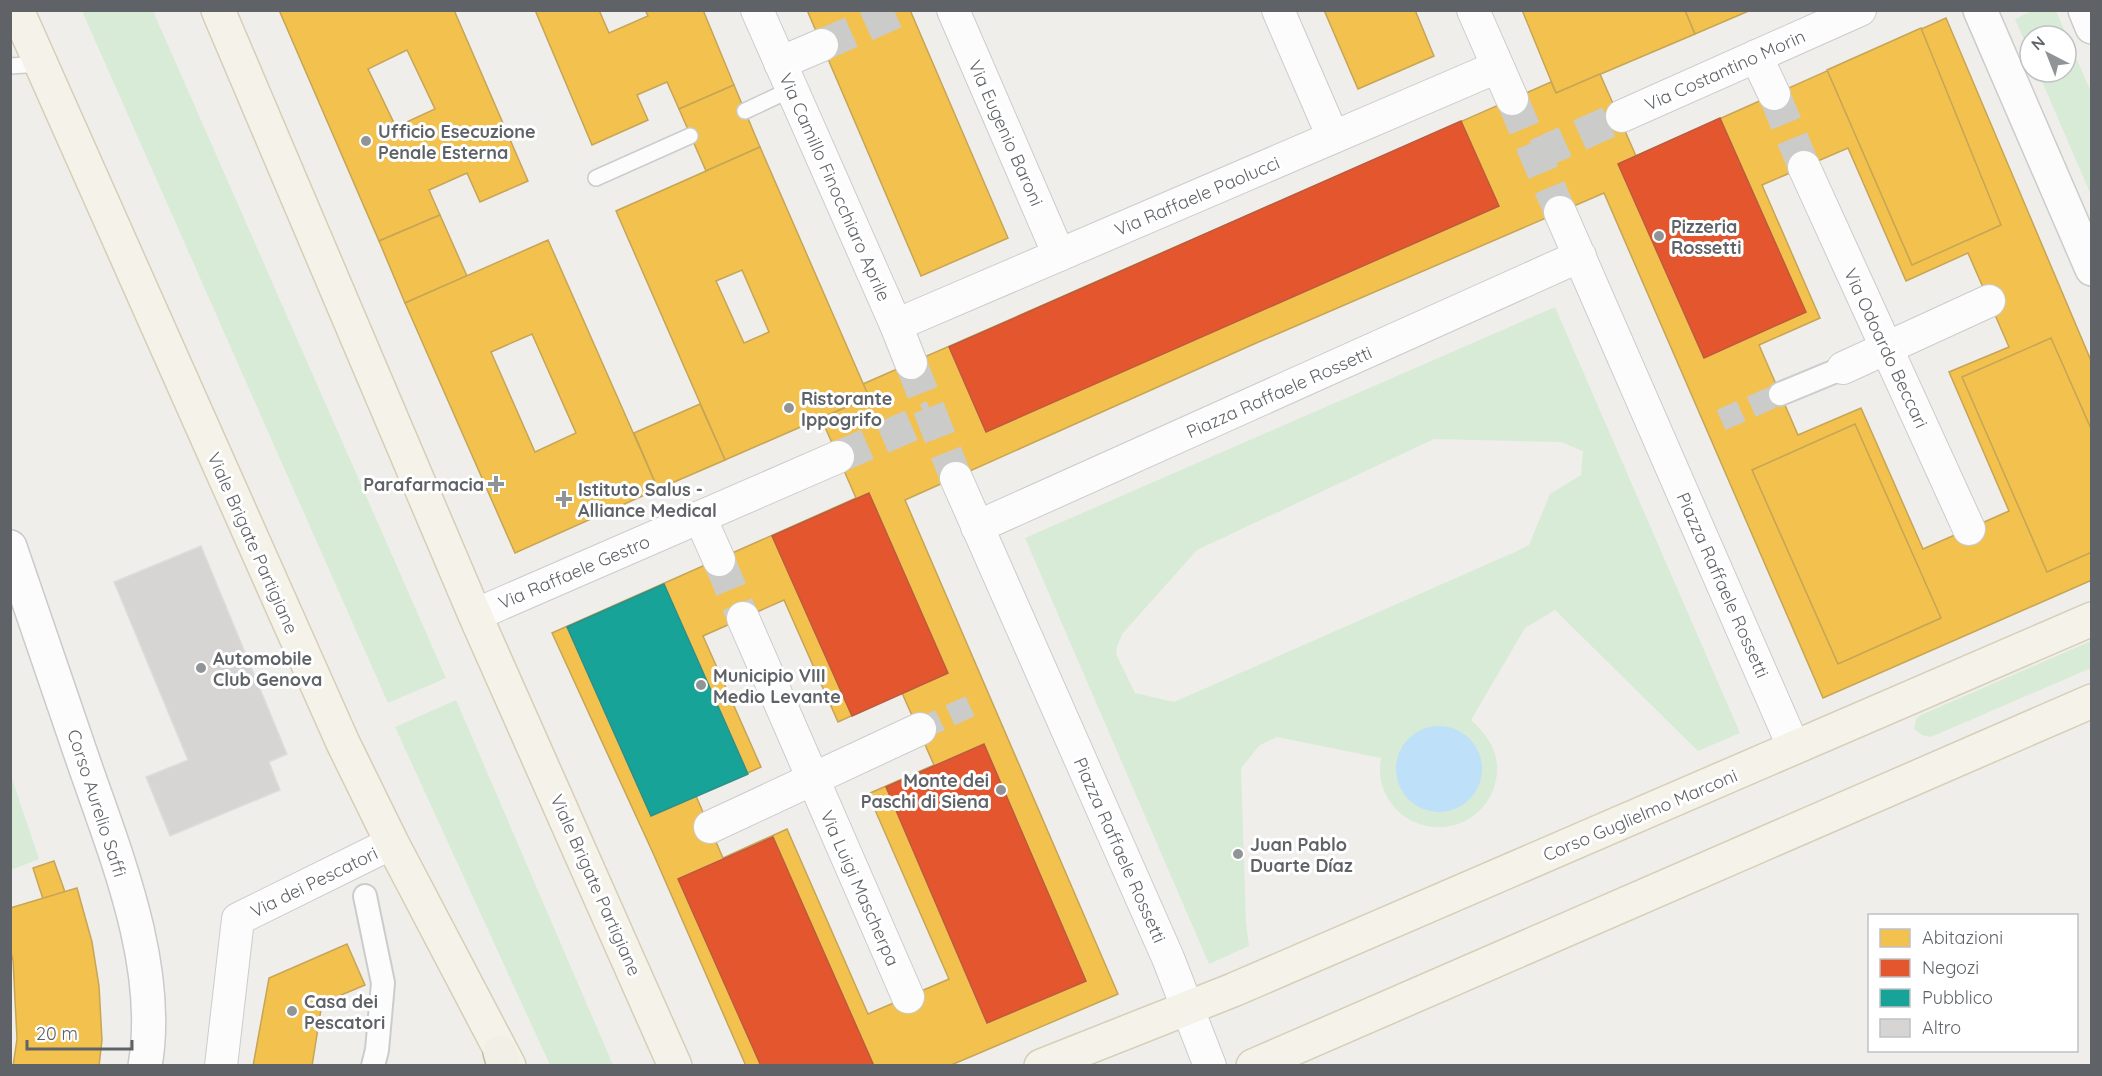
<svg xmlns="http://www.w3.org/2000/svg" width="2102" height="1076" viewBox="0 0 2102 1076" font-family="Quicksand,sans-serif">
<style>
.green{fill:#d8ebd6;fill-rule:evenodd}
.water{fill:#bfe0f9}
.homes{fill:#f2c14e;stroke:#c6a556;stroke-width:1.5;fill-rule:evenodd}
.shops{fill:#e4572e;stroke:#bc5b3f;stroke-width:1.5}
.public{fill:#17a398;stroke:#2d908a;stroke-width:1.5}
.building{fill:#d6d5d3;stroke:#deddd9;stroke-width:1.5}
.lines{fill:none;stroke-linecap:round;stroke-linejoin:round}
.pedestrian-tunnel{stroke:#cbcbca;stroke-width:22;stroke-dasharray:22 11;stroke-linecap:butt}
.minor-tunnel{stroke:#cbcbca;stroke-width:32;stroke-dasharray:32 16;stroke-linecap:butt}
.service-casing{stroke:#cbcccc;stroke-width:18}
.pedestrian-casing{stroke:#cbcccc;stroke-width:26}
.minor-casing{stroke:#cbcccc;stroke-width:34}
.tertiary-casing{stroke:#cbcccc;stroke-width:36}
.secondary-casing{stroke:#cacacb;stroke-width:36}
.primary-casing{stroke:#d7ceb8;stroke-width:36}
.trunk-casing{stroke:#c8b996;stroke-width:36}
.service{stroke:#fdfcfc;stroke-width:15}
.pedestrian{stroke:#fdfcfc;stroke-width:22}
.minor{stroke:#fdfcfc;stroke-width:32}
.tertiary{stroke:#fdfcfc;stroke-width:33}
.secondary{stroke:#fdfcfc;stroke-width:33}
.primary{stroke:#f4f2e9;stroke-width:33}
.trunk{stroke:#f2f0e6;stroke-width:33}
.poi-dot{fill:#919496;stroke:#fff;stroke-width:2}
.labels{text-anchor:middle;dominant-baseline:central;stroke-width:6;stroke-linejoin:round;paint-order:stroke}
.street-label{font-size:18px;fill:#5f6368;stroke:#fff}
.poi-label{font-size:18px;font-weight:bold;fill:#5f6368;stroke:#fff;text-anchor:start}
</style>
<rect width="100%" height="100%" fill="#efeeea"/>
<!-- green -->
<g class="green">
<polygon points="2034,10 2056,11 2091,92 2091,195 2038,72 2066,72 2066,36 2030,36 2030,54 2015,19"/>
<polygon points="82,11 153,11 446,678 388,703"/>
<path d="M1555,307L1740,733L1698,751L1555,610L1525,628L1471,720C1489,736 1501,755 1496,780C1483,840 1401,844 1382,785C1379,776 1380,767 1381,758L1277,737L1260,745L1241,768L1246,923L1249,946L1209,964L1025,538ZM1434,439L1561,442L1583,451L1581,475L1550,494L1529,545L1515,552L1174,702L1135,693L1116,654L1117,646L1123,633L1197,550Z"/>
<polygon points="2091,641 2091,668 1931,737 1922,735 1914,729 1916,719 1921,715"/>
<polygon points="456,700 613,1065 550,1065 395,727"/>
<polygon points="10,773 39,859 11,870 10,870"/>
</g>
<!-- water -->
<circle class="water" cx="1439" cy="769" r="43"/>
<!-- homes -->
<g class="homes">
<path d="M279,10H454L528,181L480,202L467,173L429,190L440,215L379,241ZM407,50L435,109L396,127L368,69Z"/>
<polygon points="535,10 599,10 609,33 648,16 645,10 703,10 734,85 679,109 667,82 637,95 648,120 592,145"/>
<polygon points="807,10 910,10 1008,238 921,276"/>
<polygon points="1324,10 1415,10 1434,56 1358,89"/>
<polygon points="1522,10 1685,10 1695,34 1556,93"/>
<polygon points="1685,10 1751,10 1695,34"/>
<path d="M1946,18L2092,363V580L1823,698L1604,193L1254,344L905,500L1118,994L949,1066H746L653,853L552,633L856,498L821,418L869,397L863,384L1551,82L1556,93L1600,74L1636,156ZM1848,148L1906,281L1968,253L2009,347L1949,372L2009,511L1923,549L1861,408L1798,435L1759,345L1820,318L1762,185ZM784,600L838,722L902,693L934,765L868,794L949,979L868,1014L787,829L723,858L696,796L761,767L703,636Z"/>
<polygon points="1921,28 2001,225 1912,265 1827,70"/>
<polygon points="734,85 760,147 706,171 679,109"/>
<path d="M760,147L869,397L725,460L616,211ZM742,270L769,332L744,343L716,281Z"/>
<polygon points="440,215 467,276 405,303 379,241"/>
<path d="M548,240L658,489L515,553L405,303ZM532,334L576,433L535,452L491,352Z"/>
<polygon points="2051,338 2092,431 2092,552 2047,572 1962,377"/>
<polygon points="700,404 725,460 658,489 634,433"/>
<polygon points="1855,424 1941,618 1838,664 1752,470"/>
<polygon points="54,861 65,892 43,899 33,868"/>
<polygon points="77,888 92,942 99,986 102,1040 99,1066 13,1066 17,1039 13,960 10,950 10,908"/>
<polygon points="347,944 365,985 322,1003 312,1066 253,1066 269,978"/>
</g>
<!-- shops -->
<g class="shops">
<polygon points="1720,118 1806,312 1704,358 1618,164"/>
<polygon points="1461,121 1499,206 986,432 949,347"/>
<polygon points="869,493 948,673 852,716 772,536"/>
<polygon points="984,744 1086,981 987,1023 886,787"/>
<polygon points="773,837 874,1066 761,1066 678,879"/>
</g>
<!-- public -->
<polygon class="public" points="664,584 748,774 651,816 567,627"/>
<!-- building -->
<polygon class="building" points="201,546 287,754 269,762 280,790 170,836 146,777 188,760 114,582"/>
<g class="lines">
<!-- pedestrian-tunnel -->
<g class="pedestrian-tunnel">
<polyline points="1721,420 1780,394"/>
<polyline points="920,729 975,704"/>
</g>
<!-- minor-tunnel -->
<g class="minor-tunnel">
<polyline points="822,45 901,10"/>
<polyline points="1774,94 1804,167"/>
<polyline points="1512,99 1560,212"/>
<polyline points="1536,155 1622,116"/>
<polyline points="911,363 956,478"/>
<polyline points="838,457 933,416"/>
<polyline points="719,560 743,618"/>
</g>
<defs>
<g id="service">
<polyline points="10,66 41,64"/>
<polyline points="745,111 792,89"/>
<polyline points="596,178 690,136"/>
</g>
<g id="pedestrian">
<polyline points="1780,394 1843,368"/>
<polyline points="365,896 383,983 377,1050 373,1066"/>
</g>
<g id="minor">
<polyline points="757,10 896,325 911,363"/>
<polyline points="953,10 1059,255"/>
<polyline points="1278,10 1333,137"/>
<polyline points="1473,10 1512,99"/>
<polyline points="1756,56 1774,94"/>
<polyline points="780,63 822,45"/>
<polyline points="1622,116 1860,10"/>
<polyline points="1804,167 1969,529"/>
<polyline points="1560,212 1794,748"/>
<polyline points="896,325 1497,67"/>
<polyline points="1843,368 1989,301"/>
<polyline points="956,478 1168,958 1210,1066"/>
<polyline points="700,517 719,560"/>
<polyline points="977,527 1580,256"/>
<polyline points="475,615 838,457"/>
<polyline points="743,618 908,997"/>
<polyline points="710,827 920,729"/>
<polyline points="221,1066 238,919 392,843"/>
</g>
<polyline id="tertiary" points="1980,10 2092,269"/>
<g id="secondary">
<polyline points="2085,10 2092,27"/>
<path d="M10,547C35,620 60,693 85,766C117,858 162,968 145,1066"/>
</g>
<g id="primary">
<polyline points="17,10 343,743 392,843 509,1066"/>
<polyline points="218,10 475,615 675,1066"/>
<polyline points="1041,1066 1233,990 2092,619"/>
<polyline points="1253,1066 2092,701"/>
</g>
<polyline id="trunk" points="500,1052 504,1066"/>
</defs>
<!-- service casing -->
<use href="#service" class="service-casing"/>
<!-- pedestrian casing -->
<use href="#pedestrian" class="pedestrian-casing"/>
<!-- minor casing -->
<use href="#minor" class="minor-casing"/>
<!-- tertiary casing -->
<use href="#tertiary" class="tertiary-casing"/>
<!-- secondary casing -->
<use href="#secondary" class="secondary-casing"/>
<!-- primary casing -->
<use href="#primary" class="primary-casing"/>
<!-- trunk casing -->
<use href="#trunk" class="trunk-casing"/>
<!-- service -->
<use href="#service" class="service"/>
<!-- pedestrian -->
<use href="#pedestrian" class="pedestrian"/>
<!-- minor -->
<use href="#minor" class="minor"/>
<!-- tertiary -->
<use href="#tertiary" class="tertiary"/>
<!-- secondary -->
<use href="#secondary" class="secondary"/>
<!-- primary -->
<use href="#primary" class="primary"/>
<!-- trunk -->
<use href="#trunk" class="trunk"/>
</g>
<!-- markers -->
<g class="poi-dot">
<circle cx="366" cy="141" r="6"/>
<circle cx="1659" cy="236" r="6"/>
<circle cx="789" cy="408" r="6"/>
<path d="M493 475h6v6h6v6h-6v6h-6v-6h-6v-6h6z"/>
<path d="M561 490h6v6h6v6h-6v6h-6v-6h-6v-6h6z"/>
<circle cx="201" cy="668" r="6"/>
<circle cx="701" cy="685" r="6"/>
<circle cx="1001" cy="790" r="6"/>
<circle cx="1238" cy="854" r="6"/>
<circle cx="292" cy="1011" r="6"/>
</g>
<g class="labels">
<!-- street labels -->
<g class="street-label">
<text transform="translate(1725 70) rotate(-24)">Via Costantino Morin</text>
<text transform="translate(1006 133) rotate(66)">Via Eugenio Baroni</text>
<text transform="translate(835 187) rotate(66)">Via Camillo Finocchiaro Aprile</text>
<text transform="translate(1197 196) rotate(-23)">Via Raffaele Paolucci</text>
<text transform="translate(1886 348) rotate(65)">Via Odoardo Beccari</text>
<text transform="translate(1279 392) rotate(-24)">Piazza Raffaele Rossetti</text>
<text transform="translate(253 543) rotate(66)">Viale Brigate Partigiane</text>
<text transform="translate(574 572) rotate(-23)">Via Raffaele Gestro</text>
<text transform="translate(1723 585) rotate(66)">Piazza Raffaele Rossetti</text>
<text transform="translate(97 803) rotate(72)">Corso Aurelio Saffi</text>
<text transform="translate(1640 815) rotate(-23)">Corso Guglielmo Marconi</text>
<text transform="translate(1120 850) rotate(66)">Piazza Raffaele Rossetti</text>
<text transform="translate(314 882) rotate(-26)">Via dei Pescatori</text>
<text transform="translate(596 885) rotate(66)">Viale Brigate Partigiane</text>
<text transform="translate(860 888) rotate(66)">Via Luigi Mascherpa</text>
</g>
<!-- poi labels -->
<g class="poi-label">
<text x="378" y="131">Ufficio Esecuzione<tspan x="378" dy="21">Penale Esterna</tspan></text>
<text x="1671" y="226">Pizzeria<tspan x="1671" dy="21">Rossetti</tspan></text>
<text x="801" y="398">Ristorante<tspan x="801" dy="21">Ippogrifo</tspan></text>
<text x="484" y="484" text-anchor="end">Parafarmacia</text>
<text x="578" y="489">Istituto Salus -<tspan x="578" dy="21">Alliance Medical</tspan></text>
<text x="213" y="658">Automobile<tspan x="213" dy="21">Club Genova</tspan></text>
<text x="713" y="675">Municipio VIII<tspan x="713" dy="21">Medio Levante</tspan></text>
<text x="989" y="780" text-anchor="end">Monte dei<tspan x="989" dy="21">Paschi di Siena</tspan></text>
<text x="1250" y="844">Juan Pablo<tspan x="1250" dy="21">Duarte Díaz</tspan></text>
<text x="304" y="1001">Casa dei<tspan x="304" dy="21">Pescatori</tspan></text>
</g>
</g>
<!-- border -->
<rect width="2102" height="1076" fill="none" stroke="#5f6368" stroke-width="24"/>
<!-- legend -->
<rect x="1868" y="914" width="210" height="138" fill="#ffffff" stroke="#bfc1c3" stroke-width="1.5"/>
<rect x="1880" y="929" width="30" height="18" fill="#f2c14e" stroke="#bfc1c3" stroke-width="1.5"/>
<text x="1922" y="944" font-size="18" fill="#5f6368">Abitazioni</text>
<rect x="1880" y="959" width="30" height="18" fill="#e4572e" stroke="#bfc1c3" stroke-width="1.5"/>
<text x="1922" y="974" font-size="18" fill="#5f6368">Negozi</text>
<rect x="1880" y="989" width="30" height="18" fill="#17a398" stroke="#bfc1c3" stroke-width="1.5"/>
<text x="1922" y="1004" font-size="18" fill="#5f6368">Pubblico</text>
<rect x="1880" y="1019" width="30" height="18" fill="#d6d5d3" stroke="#bfc1c3" stroke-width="1.5"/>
<text x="1922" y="1034" font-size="18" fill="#5f6368">Altro</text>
<!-- north arrow -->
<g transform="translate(2048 54) rotate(318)"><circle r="28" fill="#ffffff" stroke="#bfc1c3" stroke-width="1.5"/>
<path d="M0-4.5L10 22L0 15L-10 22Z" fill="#919496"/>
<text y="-9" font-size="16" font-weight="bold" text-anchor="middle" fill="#5f6368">N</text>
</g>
<!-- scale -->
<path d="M27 1040v9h105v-9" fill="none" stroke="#5f6368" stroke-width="3"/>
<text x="36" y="1040" font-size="18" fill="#5f6368" stroke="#ffffff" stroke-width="4.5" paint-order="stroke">20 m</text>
</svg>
